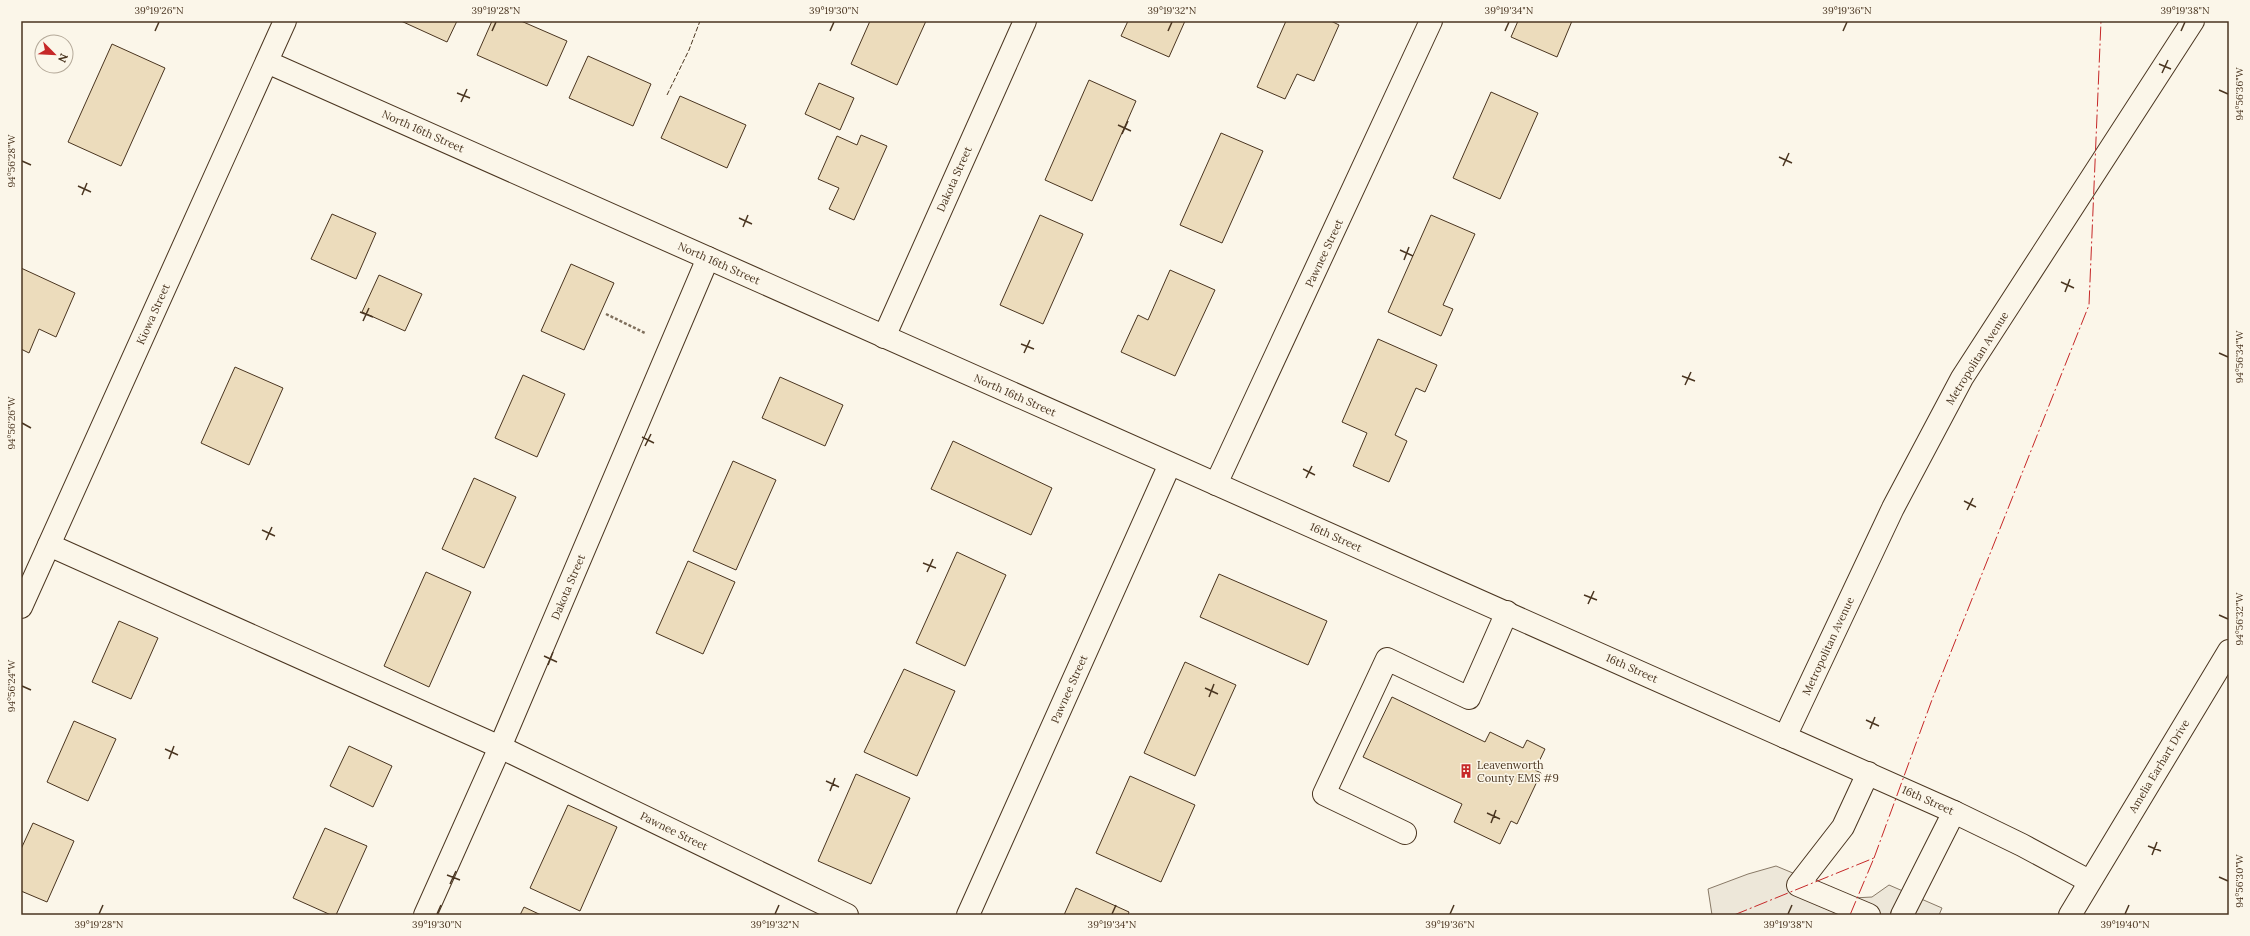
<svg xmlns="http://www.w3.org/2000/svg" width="2250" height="936" viewBox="0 0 2250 936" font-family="Lora,serif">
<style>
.parking{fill:#ede7d9;stroke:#887966}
.building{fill:#ecdcbc;stroke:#4a3520}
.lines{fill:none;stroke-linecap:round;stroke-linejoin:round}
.minor-casing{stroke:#4a3520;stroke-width:24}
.highway-casing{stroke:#4a3520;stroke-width:24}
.path{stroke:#7f6f5c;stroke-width:2.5;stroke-dasharray:3 2;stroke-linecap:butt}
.minor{stroke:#fbf6e9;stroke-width:22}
.highway{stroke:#fbf6e9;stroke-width:22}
.fence{stroke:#4a3520;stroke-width:1;stroke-dasharray:5 2;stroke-linecap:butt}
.power{stroke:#c62828;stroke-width:1;stroke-dasharray:14 3 2 3;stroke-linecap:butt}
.ticks{fill:none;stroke:#4a3520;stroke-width:1.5}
.labels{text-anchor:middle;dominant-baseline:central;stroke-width:3;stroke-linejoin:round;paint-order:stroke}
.street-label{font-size:11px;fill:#4a3520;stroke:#fbf6e9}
.poi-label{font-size:11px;fill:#4a3520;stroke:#fbf6e9;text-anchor:start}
.neatline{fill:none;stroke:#4a3520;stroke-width:1.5}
.ticks-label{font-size:10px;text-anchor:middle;fill:#4a3520}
</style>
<rect width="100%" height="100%" fill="#fbf6e9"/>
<!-- parking -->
<polygon class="parking" points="1776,866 1853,898 1872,897 1889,885 1942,908 1939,915 1712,915 1708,889 1748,874"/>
<!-- building -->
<g class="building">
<polygon points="401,21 457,21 447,42"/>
<polygon points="492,21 521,21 567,41 547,86 477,55"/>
<polygon points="870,21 926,21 897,85 851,64"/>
<polygon points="1128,21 1185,21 1169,57 1121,36"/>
<polygon points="1286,21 1331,21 1339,25 1314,81 1297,74 1285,99 1257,87"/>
<polygon points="1518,21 1572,21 1557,57 1511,37"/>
<polygon points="112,44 165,68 121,166 68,142"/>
<polygon points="588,56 651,84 633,126 569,98"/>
<polygon points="1089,80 1136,101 1092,201 1045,180"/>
<polygon points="819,83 854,98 840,130 805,114"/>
<polygon points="1491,92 1538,113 1500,199 1453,178"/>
<polygon points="680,96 746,125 727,168 661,138"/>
<polygon points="1221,133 1263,151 1222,243 1180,225"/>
<polygon points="861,135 887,146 854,220 829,209 839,188 818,179 837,136 857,145"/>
<polygon points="332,214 376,233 356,279 311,259"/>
<polygon points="1040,215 1083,234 1043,324 1000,305"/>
<polygon points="1431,215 1475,234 1443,305 1453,309 1441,336 1388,312"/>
<polygon points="571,264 614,283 584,350 541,331"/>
<polygon points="21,268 75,293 56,337 39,329 29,353 21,349"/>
<polygon points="1170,270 1215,290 1175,376 1121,352 1138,315 1148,320"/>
<polygon points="379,275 422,294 405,331 362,312"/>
<polygon points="1378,339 1437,365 1425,392 1416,388 1395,435 1407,441 1389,482 1353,466 1367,433 1342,422"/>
<polygon points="235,367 283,388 249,465 201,443"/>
<polygon points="523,375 565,394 537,457 495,438"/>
<polygon points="780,377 843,405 825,446 762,418"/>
<polygon points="953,441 1052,488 1031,535 931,489"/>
<polygon points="733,461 776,480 736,570 693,551"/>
<polygon points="474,478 516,497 484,568 442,549"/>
<polygon points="957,552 1006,575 965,666 916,643"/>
<polygon points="688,561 735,582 703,654 656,633"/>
<polygon points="426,572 471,592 429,687 384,666"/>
<polygon points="1219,574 1327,621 1308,665 1200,617"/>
<polygon points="119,621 158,638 131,699 92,682"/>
<polygon points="1185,662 1236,685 1195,776 1144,753"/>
<polygon points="904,669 955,691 917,776 864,752"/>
<polygon points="1392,697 1485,742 1490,732 1523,748 1527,740 1545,749 1535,770 1541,773 1517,824 1511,821 1500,844 1454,822 1462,804 1363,757"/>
<polygon points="74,721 116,739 88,801 47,782"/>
<polygon points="349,746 392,766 373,807 330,786"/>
<polygon points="856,774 910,798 871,884 818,861"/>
<polygon points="1130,776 1195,805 1161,882 1096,853"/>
<polygon points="568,805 617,827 580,911 530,888"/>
<polygon points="33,823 74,841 47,902 21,891 21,849"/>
<polygon points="325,828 367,846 336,915 331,915 293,898"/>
<polygon points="1076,888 1129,912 1128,915 1064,915"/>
<polygon points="524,907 541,915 520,915"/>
</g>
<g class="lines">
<defs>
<g id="minor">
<polyline points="267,62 1954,812 2022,845 2089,881"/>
<polyline points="884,337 1025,21"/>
<polyline points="1216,484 1431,21"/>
<polyline points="49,545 500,747 847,915"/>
<polyline points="21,607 285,21"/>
<polyline points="1785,737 1893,508 1962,378 2193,21"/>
<polyline points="1868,773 1843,827 1798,885 1869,915"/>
<polyline points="1405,833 1324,794 1387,659 1469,698 1507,612"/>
<polyline points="425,915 500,747 708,258"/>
<polyline points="968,915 1170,464"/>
<polyline points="1902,915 1954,812"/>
</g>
<polyline id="highway" points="2070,915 2229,651"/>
</defs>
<!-- minor casing -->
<use href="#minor" class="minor-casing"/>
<!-- highway casing -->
<use href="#highway" class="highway-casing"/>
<!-- path -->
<polyline class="path" points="606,314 645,333"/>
<!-- minor -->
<use href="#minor" class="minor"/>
<!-- highway -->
<use href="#highway" class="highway"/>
<!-- fence -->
<polyline class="fence" points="667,95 689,50 700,21"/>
<!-- power -->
<g class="power">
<polyline points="1874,858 1933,697 2089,305 2101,21"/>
<polyline points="1734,915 1874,858 1850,915"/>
</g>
</g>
<!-- ticks -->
<path class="ticks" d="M155,31L159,22M492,31L496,22M830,31L834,22M1168,31L1172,22M1505,31L1509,22M1843,31L1847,22M2181,31L2185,22M2159,64L2171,69M2162,73L2168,60M2219,90L2228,94M457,93L470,98M461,102L467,89M1118,125L1131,131M1122,134L1128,121M1779,157L1792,163M22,161L31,165M1783,166L1789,153M78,186L91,192M82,195L87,183M739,218L752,224M743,227L748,215M1400,250L1413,256M1404,260L1409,247M2061,282L2074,288M2065,292L2070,279M360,312L373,317M363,321L369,308M1021,344L1034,349M1024,353L1030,340M2219,353L2228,357M1682,376L1695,381M1685,385L1691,372M22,423L31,428M642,437L654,443M645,446L651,434M1303,469L1315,475M1306,478L1312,466M1964,501L1976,507M1967,510L1973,498M262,530L275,536M266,540L272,527M923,563L936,568M927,572L933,559M1584,595L1597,600M1588,604L1594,591M2219,615L2228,619M544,656L557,662M548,665L553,652M22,686L31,690M1205,688L1218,694M1209,697L1214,684M1866,720L1879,726M1870,729L1875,717M165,749L178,755M169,759L174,746M826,781L839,787M830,791L835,778M1487,813L1500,819M1491,823L1496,810M2148,846L2161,851M2152,855L2157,842M447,875L460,880M2219,877L2228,881M450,884L456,871M99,914L103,905M437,914L441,905M775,914L779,905M1112,914L1116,905M1450,914L1454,905M1788,914L1792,905M2125,914L2129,905"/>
<!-- icons -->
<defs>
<symbol id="building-bare" viewBox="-9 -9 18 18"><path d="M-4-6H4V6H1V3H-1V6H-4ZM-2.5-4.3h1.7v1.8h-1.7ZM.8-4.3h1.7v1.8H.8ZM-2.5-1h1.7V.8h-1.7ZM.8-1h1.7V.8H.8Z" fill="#c62828" stroke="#fbf6e9" stroke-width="2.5" paint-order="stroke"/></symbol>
</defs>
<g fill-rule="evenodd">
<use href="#building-bare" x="1456" y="761" width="20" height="20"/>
</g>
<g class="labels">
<!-- street labels -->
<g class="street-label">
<text transform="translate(423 131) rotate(24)">North 16th Street</text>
<text transform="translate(954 179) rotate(-66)">Dakota Street</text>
<text transform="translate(1324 253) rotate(-65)">Pawnee Street</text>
<text transform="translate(719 263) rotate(24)">North 16th Street</text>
<text transform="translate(153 314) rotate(-66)">Kiowa Street</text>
<text transform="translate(1977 358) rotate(-58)">Metropolitan Avenue</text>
<text transform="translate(1015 395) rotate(24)">North 16th Street</text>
<text transform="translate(1336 537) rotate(24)">16th Street</text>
<text transform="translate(568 587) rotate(-67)">Dakota Street</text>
<text transform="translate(1828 646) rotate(-65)">Metropolitan Avenue</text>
<text transform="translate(1632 668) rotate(24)">16th Street</text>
<text transform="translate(1069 689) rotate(-66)">Pawnee Street</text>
<text transform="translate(2159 766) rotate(-59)">Amelia Earhart Drive</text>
<text transform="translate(1928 800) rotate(24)">16th Street</text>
<text transform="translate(674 831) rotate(26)">Pawnee Street</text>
</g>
<!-- poi labels -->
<g class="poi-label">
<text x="1477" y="765">Leavenworth<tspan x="1477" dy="13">County EMS #9</tspan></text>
</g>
</g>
<!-- border -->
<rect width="2250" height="936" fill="none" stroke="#fbf6e9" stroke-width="44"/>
<!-- north arrow -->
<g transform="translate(54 54) rotate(114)"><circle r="19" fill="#fbf6e9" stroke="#b4a999"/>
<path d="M0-3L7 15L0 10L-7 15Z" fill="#c62828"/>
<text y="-6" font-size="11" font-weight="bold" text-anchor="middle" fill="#4a3520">N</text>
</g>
<rect x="22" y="22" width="2206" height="892" class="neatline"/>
<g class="ticks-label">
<text x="159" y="14">39°19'26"N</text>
<text x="496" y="14">39°19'28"N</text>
<text x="834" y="14">39°19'30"N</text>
<text x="1172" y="14">39°19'32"N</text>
<text x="1509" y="14">39°19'34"N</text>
<text x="1847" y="14">39°19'36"N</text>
<text x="2185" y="14">39°19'38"N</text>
<text transform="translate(2239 94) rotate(-90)" y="4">94°56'36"W</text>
<text transform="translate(11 161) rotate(-90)" y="4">94°56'28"W</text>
<text transform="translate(2239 357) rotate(-90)" y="4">94°56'34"W</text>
<text transform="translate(11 423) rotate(-90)" y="4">94°56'26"W</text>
<text transform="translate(2239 619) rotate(-90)" y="4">94°56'32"W</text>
<text transform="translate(11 686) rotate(-90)" y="4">94°56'24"W</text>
<text transform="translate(2239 881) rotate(-90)" y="4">94°56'30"W</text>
<text x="99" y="928">39°19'28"N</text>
<text x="437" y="928">39°19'30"N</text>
<text x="775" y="928">39°19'32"N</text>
<text x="1112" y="928">39°19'34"N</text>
<text x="1450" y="928">39°19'36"N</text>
<text x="1788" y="928">39°19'38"N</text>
<text x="2125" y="928">39°19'40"N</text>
</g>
</svg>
